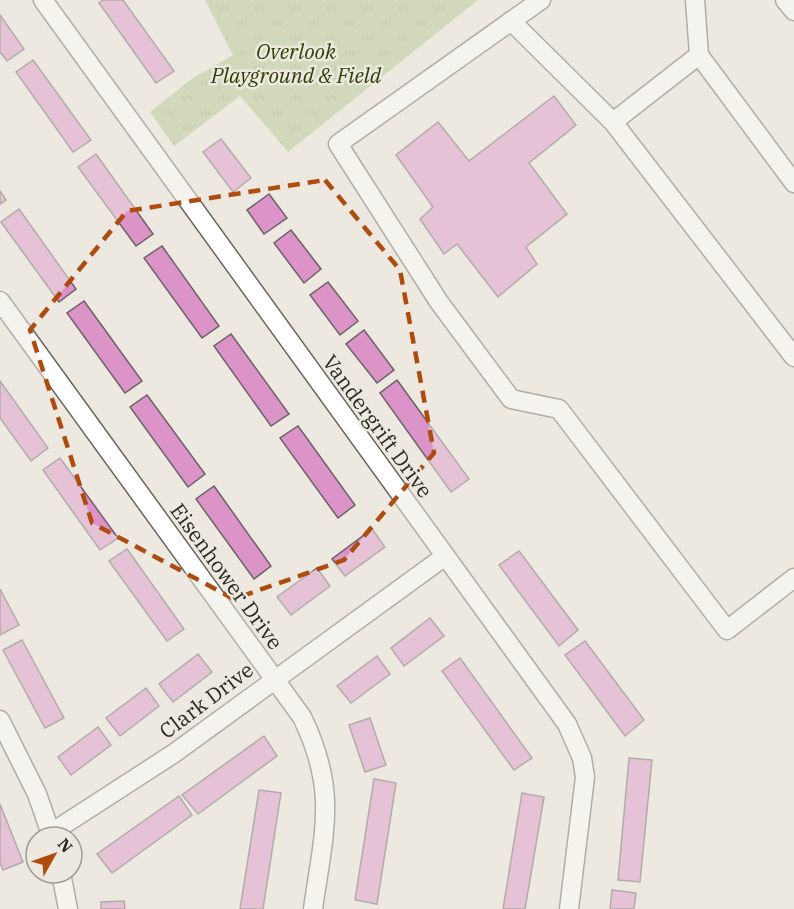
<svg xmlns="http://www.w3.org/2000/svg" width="794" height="909" viewBox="0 0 794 909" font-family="'IBM Plex Serif',serif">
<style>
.grass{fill:url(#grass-tufts)}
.building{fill:#dc93c8;stroke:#6a6267;stroke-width:1.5}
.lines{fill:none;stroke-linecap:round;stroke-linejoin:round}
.minor-casing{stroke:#69655d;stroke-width:21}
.minor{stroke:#fff;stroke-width:18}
.marked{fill:none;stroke:#ae4c0f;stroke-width:4.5;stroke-dasharray:12 8;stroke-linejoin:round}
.labels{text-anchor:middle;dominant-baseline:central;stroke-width:5;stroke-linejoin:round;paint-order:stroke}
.park-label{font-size:21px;font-style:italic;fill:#2e3e00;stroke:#ede9e0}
.street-label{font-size:21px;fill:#2a2925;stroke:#ede9e0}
</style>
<defs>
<pattern id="grass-tufts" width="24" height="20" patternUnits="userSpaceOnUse" patternTransform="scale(1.5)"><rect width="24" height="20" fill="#b2c68d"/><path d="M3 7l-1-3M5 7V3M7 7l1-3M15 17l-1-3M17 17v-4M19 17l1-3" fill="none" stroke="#99aa7a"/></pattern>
</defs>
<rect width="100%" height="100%" fill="#ede9e0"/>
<!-- grass -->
<polygon class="grass" points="205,0 478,0 288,152 240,96 174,146 150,112 193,78 233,55"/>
<!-- building -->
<g class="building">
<polygon points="103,0 123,0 174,71 156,83 99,3"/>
<polygon points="0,15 24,49 7,61 0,52"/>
<polygon points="33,60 91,140 73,152 16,72"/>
<polygon points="554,96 576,125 529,163 567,214 526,247 537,264 498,297 457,244 444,254 420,219 433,207 396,155 438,122 469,161"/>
<polygon points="221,139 251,178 233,192 203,152"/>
<polygon points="96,154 153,234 136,246 78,167"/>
<polygon points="0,191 6,200 0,204"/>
<polygon points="269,194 287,218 264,234 247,210"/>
<polygon points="19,209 76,289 59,302 1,222"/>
<polygon points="291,230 321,269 304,283 274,243"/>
<polygon points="162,246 219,326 202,338 144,258"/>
<polygon points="328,282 358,321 340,335 310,295"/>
<polygon points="84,301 142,381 125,393 67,313"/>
<polygon points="364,330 394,370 377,383 346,344"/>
<polygon points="231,334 289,414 271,426 214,346"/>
<polygon points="397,380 469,479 451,492 380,393"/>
<polygon points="0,381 48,448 31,461 0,418"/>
<polygon points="147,395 205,474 188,487 130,407"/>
<polygon points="298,426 355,505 338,518 280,438"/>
<polygon points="60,458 118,538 100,550 43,470"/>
<polygon points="214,486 271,566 254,579 196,499"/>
<polygon points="372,529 385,547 345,576 332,559"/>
<polygon points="127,549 184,629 167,641 109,561"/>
<polygon points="519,551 578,630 559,646 499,565"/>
<polygon points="317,568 330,586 291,615 277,597"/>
<polygon points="0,589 19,625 0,635"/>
<polygon points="430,618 444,636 404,666 391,648"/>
<polygon points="22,640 64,718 45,728 3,650"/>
<polygon points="585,641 644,720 625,736 565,655"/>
<polygon points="198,654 212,672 173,702 159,684"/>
<polygon points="377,656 390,674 351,703 337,686"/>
<polygon points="460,658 532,758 514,770 442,671"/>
<polygon points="146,688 159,706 120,736 106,718"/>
<polygon points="370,718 386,765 365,772 349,725"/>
<polygon points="98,727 111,745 71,775 58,757"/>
<polygon points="264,736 277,756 198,814 182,795"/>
<polygon points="629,758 652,760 640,882 618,880"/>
<polygon points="374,779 396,783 377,904 355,900"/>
<polygon points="259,790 281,793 263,909 240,909"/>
<polygon points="522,793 544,797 525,909 503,909"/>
<polygon points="179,796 192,815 112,873 97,854"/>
<polygon points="0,804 23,862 3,870 0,863"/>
<polygon points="612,890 636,893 634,909 610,909"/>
<polygon points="124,901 125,909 101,909 101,902"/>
</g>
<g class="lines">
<defs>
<g id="minor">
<polyline points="43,0 567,724 582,758 585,777 569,909"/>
<polyline points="541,0 338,144 439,302 511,399 559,409 727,630 794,578"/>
<polyline points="785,0 794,11"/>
<polyline points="511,21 613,122 794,357"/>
<polyline points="699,55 794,183"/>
<polyline points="613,122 699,55 695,0"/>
<path d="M0,301L302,717C338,791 324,831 313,909"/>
<polyline points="0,720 37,794 52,837"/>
<polyline points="51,833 173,754 444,557"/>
<polyline points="61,873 68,909"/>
</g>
</defs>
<!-- minor casing -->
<use href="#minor" class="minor-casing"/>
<!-- minor -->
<use href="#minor" class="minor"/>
</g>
<!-- marked area -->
<path d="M0 0H794V909H0ZM325,180L400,270L434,453L344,560L234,599L92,523L30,330L127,211Z" fill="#ede9e0" fill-opacity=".55" fill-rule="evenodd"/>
<path class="marked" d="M325,180L400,270L434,453L344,560L234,599L92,523L30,330L127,211Z"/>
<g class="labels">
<!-- park labels -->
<g class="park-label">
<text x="296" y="51">Overlook<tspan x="296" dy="24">Playground &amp; Field</tspan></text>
</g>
<!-- street labels -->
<g class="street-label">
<text transform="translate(378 426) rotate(54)">Vandergrift Drive</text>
<text transform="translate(227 576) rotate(54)">Eisenhower Drive</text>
<text transform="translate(206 700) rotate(-37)">Clark Drive</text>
</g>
</g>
<!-- north arrow -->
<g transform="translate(54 855) rotate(50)"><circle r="28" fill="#ede9e0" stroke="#9f9c95" stroke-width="1.5"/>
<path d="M0-4.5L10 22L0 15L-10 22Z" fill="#ae4c0f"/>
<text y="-9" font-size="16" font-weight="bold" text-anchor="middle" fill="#2a2925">N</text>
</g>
</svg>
